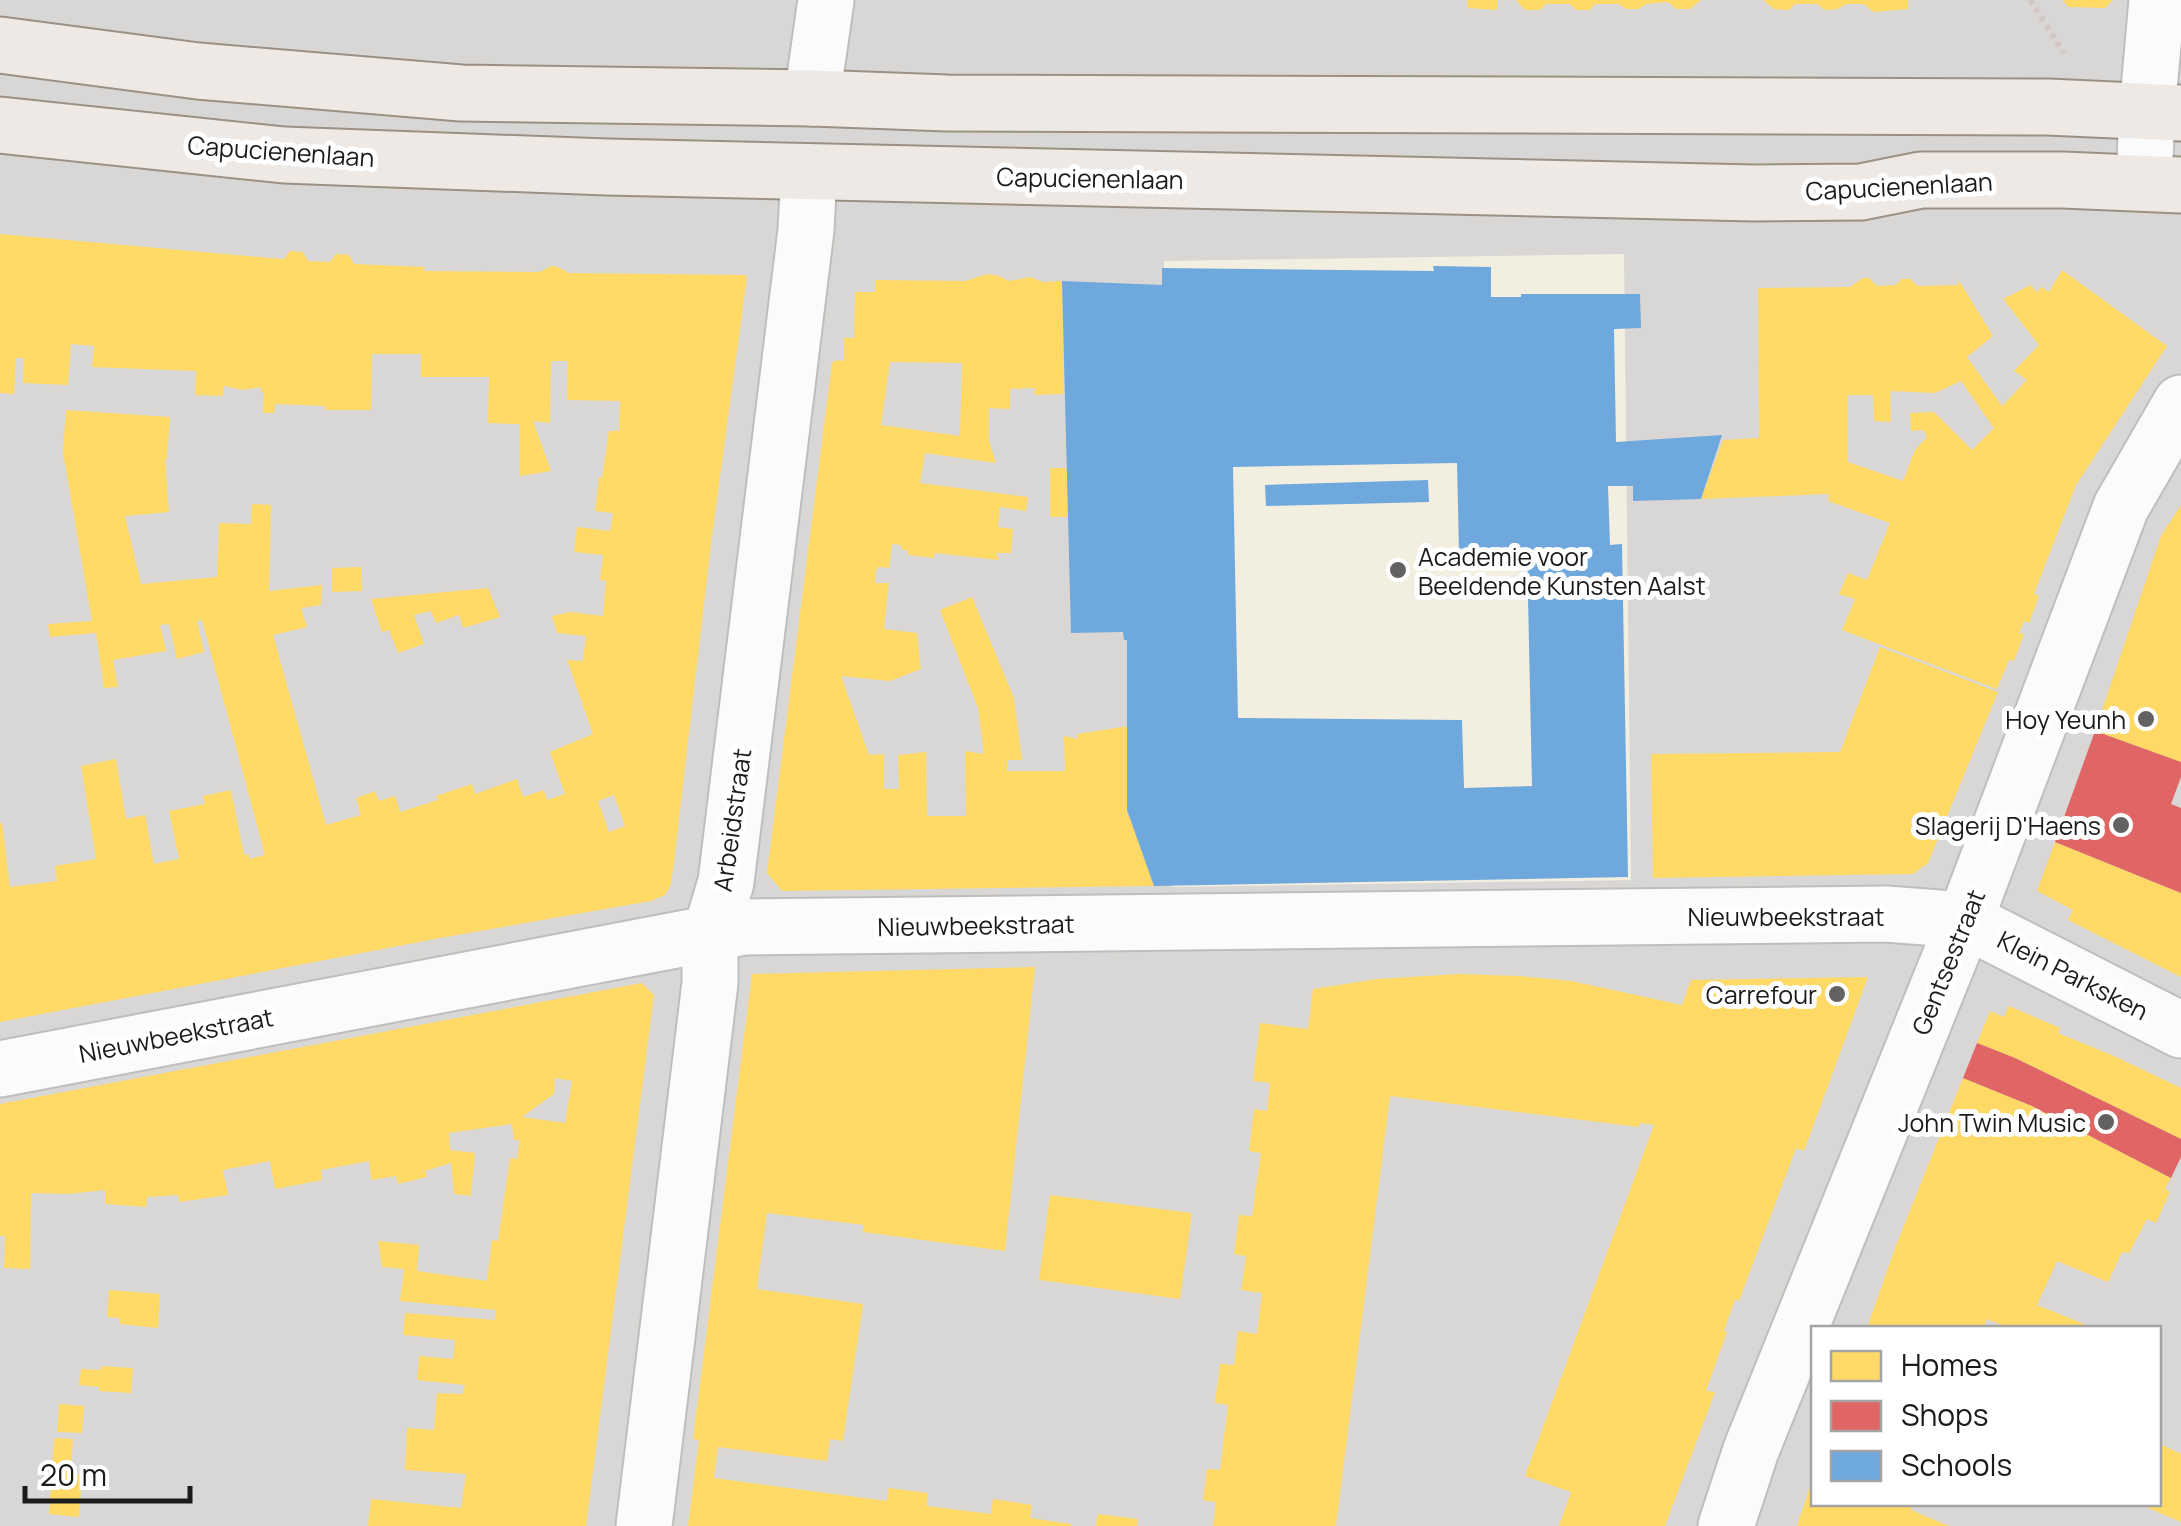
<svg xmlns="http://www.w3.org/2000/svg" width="2181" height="1526" viewBox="0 0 2181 1526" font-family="Manrope,sans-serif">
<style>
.residential{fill:#d9d7d5;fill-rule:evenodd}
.education{fill:#f3efe0}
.homes{fill:#ffd966;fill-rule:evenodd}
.shops{fill:#e06666}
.schools{fill:#6fa8dc;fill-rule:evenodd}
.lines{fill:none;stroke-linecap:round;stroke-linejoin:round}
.minor-casing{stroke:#bfbebc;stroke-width:59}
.major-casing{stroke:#9c9084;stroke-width:59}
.path{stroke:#d3c6c7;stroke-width:6;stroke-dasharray:5 5;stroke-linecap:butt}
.minor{stroke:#fcfbfb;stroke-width:55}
.major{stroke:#eee9e4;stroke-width:55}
.poi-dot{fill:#636261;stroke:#fff;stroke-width:4}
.labels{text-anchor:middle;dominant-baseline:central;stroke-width:10;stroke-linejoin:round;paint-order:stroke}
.street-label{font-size:25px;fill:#1b1b1b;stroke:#fff}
.poi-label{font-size:25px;fill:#1b1b1b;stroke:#fff;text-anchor:end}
</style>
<rect width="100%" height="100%" fill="#eae7e4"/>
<!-- residential -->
<path class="residential" d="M0,0H2181V1526H0ZM1814,1328H2158V1504H1814Z"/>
<!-- education -->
<polygon class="education" points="1624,254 1631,880 1172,887 1164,261"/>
<!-- homes -->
<g class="homes">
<polygon points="1467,0 1497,0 1497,10 1468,8"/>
<polygon points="1516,0 1701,0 1690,9 1676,9 1668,2 1646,4 1639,9 1626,9 1619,4 1595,4 1590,10 1576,10 1570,4 1546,4 1540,10 1525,10"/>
<polygon points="1763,0 1908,0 1908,9 1873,12 1864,4 1846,4 1838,9 1825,10 1817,4 1795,4 1789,10 1774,9"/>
<polygon points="2063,0 2113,0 2105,8 2068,7"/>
<path d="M0,234L281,259H284L290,251L303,252L308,261L330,262L336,254L349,255L354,264L425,267L424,271L540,272L551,266L558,267L569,273L745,275L747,277L711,544L674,862L671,884L665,895L651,901L440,938L0,1022V823H2L10,887L57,881L55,866L96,859L81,766L116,759L126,819L145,815L154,864L179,859L169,811L205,804L203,796L231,790L244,855L249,854V859L265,855L202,620L197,621L204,652L177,659L169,624L160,625L166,651L113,660L118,687L104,688L96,633L50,637L48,624L92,621L63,452L66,410L170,417L167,460L165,459L169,512L125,516L141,584L217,577L219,523L251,524L252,504L271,505L269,591L322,585L321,605L301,608L307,627L273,635L326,825L361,815L356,798L375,791L379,801L395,796L400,812L438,800L436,796L472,784L475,794L517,779L523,797L544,790L547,800L565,794L550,752L593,734L567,660L583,661L586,636L557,633L552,616L571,612L603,616L606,581L600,580L603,555L574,552L577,527L610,531L613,513L595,511L599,477L602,478L609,431H619L620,401L567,400L568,361H551L550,423L533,421L551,471L520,476V424L488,423L489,377H421V354H372L371,410H325V406L275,404L274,413H263L264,392H261V387L243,390L224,386L223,396L195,395L196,371L92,367L94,346L71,344L68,385L23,383L24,358H16L14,394L0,393ZM614,795L625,826L609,832L598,801Z"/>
<path d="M2062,270L2167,346L2076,485L2034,594L2039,596L2029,623L2024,621L2019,633L2024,634L2014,661L2009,660L1997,689L1842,630L1855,599L1839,594L1848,573L1867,580L1890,523L1828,501L1829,494L1701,499L1723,440L1759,438L1758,288L1850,287L1863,278H1869L1877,286L1896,285L1901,279H1911L1916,285L1920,286L1958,285V279L1993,336L1967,357L2002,406L2027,380L2014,371L2039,345L2003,299L2031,285L2037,293L2041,287L2049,292ZM1961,381L1994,428L1972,450L1934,412L1910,413L1911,431L1923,430L1927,437L1915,450L1903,481L1848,462V395H1873L1874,421L1891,422L1890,391L1935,393Z"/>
<path d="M988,274L999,276L1009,281L1030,277L1043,282L1062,281L1064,394L1034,395L1035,388L1010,389V409L989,408V441L996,463L925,453L920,483L1028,497L1026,511L1000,507L998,527L1013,529L1011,553H996L999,560L935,553L934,558L908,555V551L901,549V545L892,544L889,568L878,567L876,571L875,583H889L884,629L917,633L921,669L890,681L841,676L869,755L884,754V789H899L898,755L926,752L927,816H966L965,751L984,754L978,708L940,610L972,597L1014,698L1022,760H1007V771H1065L1064,736L1078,739L1077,734L1129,726L1127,810L1154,886L782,891L767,873L832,363L837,360L844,361V338H854L855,292H875V280L965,281ZM890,362L962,363L960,436L881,425Z"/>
<polygon points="1050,468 1068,468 1069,517 1050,517"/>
<polygon points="2181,505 2181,762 2095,731 2161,536"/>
<polygon points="361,567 362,591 332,592 332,568"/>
<polygon points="488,588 500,617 463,628 459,615 436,623 431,611 414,615 424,644 398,653 389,630 382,632 371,599"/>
<polygon points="1880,647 1998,692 1928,863 1913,874 1653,878 1651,754 1840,752"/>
<polygon points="2055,842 2181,893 2181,977 2068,920 2073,910 2037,891"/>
<polygon points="1035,967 1005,1251 863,1232 864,1225 767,1213 757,1289 863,1304 843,1441 830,1439 827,1461 718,1447 714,1478 887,1501 889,1488 928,1493 927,1506 991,1514 993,1499 1032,1505 1030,1518 1071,1524 1071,1526 688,1526 699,1440 693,1439 752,974"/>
<polygon points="1459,974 1519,976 1571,981 1682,1005 1691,980 1868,977 1804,1151 1796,1148 1739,1301 1735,1299 1724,1331 1727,1332 1706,1391 1715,1392 1665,1526 1559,1526 1571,1492 1525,1476 1654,1125 1641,1123 1639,1127 1390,1096 1336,1526 1213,1526 1216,1502 1203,1500 1207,1469 1220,1470 1228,1405 1215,1403 1220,1364 1234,1365 1238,1331 1257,1334 1262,1293 1241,1290 1246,1256 1234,1254 1239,1215 1252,1216 1261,1153 1249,1151 1254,1109 1267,1111 1270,1083 1253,1081 1260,1023 1308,1029 1313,989 1377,979"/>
<path d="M642,983L654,995L586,1526H368L371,1499L461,1508L466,1474L405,1470L407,1428L434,1430L437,1393L463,1394L465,1385L417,1380L419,1356L453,1359L455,1340L403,1335L405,1313L495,1320L496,1310L400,1301L404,1269L382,1267L378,1241L419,1245L417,1271L487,1281L492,1240L498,1241L510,1158L517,1159L520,1140H514L512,1124L449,1133L450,1150L475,1153L471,1196L454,1194L451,1163L425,1171L427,1177L398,1184L396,1176L371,1180L369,1161L321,1170L322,1180L275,1189L270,1161L223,1170L228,1195L179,1202L178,1195L147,1197L146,1207L105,1204V1190L68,1194L31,1193L30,1269L4,1268L5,1236H0V1104ZM555,1078L572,1081L565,1123L522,1117L554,1094Z"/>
<polygon points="2009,1006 2060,1028 2058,1033 2114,1056 2181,1088 2181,1139 2015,1058 1977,1043 1990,1011 2004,1017"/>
<polygon points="1963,1078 2032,1106 2171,1178 2165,1189 2170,1192 2156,1223 2147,1219 2129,1253 2122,1252 2108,1282 2057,1261 2037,1305 2084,1324 2082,1328 2009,1328 1987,1319 1983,1328 1867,1328 1895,1248"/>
<polygon points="1050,1195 1192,1213 1180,1299 1039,1280"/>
<polygon points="109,1290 160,1294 158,1328 120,1324 120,1318 107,1317"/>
<polygon points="101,1366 133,1368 131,1393 99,1391 99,1387 79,1385 81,1369 101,1370"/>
<polygon points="59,1404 84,1406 82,1433 57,1432"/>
<polygon points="54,1438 73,1439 71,1474 82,1476 79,1517 49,1514"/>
<polygon points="2158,1443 2181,1454 2181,1522 2139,1504 2158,1504"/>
<polygon points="1813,1478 1814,1504 1914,1504 1911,1510 1949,1526 1797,1526"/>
<polygon points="1098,1514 1138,1519 1137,1526 1096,1526"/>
</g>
<!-- shops -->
<g class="shops">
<polygon points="2095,731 2181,762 2181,777 2171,804 2181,808 2181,893 2055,842"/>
<polygon points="1977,1043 2015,1058 2181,1139 2181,1157 2171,1178 2032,1106 1963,1078"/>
</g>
<!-- schools -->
<g class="schools">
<path d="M1433,266L1491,267V297H1521V294H1640L1641,328L1614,329L1616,442L1722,435L1701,499L1633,501V486H1608L1610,545L1622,544L1628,877L1154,886L1127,810V640H1124L1123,632L1071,633L1062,281L1162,285V268L1434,271ZM1457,463L1459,551L1527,550L1532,786L1464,788L1462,720L1238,718L1233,467Z"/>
<polygon points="1428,480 1429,502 1266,506 1265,485"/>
</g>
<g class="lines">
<defs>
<g id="minor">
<polyline points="812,98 826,0"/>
<polyline points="2144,183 2147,112 2157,0"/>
<polyline points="0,1069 744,927 1886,914 1965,920 2181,1030"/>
<polyline points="644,1526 710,983 710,935 726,882 806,230 809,172"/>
<polyline points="1726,1526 1751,1450 1965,920 2121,507 2181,403"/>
</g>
<g id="major">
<polyline points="0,45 198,71 461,93 812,98 947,103 2048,107 2181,113"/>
<polyline points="0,125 284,155 607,167 1754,193 1861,192 1921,180 2063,180 2181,185"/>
</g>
</defs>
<!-- minor casing -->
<use href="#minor" class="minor-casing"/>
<!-- major casing -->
<use href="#major" class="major-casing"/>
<!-- path -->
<polyline class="path" points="2030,0 2064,53"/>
<!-- minor -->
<use href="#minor" class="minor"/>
<!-- major -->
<use href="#major" class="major"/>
</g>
<!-- markers -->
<g class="poi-dot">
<circle cx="1398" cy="570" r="10"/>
<circle cx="2146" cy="719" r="10"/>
<circle cx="2121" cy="825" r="10"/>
<circle cx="1837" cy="994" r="10"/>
<circle cx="2106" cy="1122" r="10"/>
</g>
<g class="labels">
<!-- street labels -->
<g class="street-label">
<text transform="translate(281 151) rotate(4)">Capucienenlaan</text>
<text transform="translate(1090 178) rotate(1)">Capucienenlaan</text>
<text transform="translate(1899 186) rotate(-3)">Capucienenlaan</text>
<text transform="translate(732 820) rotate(-82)">Arbeidstraat</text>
<text x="1786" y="916">Nieuwbeekstraat</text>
<text transform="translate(976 925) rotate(-1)">Nieuwbeekstraat</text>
<text transform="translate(1948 962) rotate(-68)">Gentsestraat</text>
<text transform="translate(2073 975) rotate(27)">Klein Parksken</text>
<text transform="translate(176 1035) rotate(-11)">Nieuwbeekstraat</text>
</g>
<!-- poi labels -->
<g class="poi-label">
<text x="1418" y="556" text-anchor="start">Academie voor<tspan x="1418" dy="29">Beeldende Kunsten Aalst</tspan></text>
<text x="2126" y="719">Hoy Yeunh</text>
<text x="2101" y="825">Slagerij D'Haens</text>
<text x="1817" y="994">Carrefour</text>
<text x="2086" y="1122">John Twin Music</text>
</g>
</g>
<!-- legend -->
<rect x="1811" y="1326" width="350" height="180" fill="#ffffff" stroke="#a4a4a4" stroke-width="2.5"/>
<rect x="1831" y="1351" width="50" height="30" fill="#ffd966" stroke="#a4a4a4" stroke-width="2.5"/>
<text x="1901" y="1376" font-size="30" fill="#1b1b1b">Homes</text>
<rect x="1831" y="1401" width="50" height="30" fill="#e06666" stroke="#a4a4a4" stroke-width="2.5"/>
<text x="1901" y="1426" font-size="30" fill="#1b1b1b">Shops</text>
<rect x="1831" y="1451" width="50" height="30" fill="#6fa8dc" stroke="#a4a4a4" stroke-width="2.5"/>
<text x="1901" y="1476" font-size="30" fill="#1b1b1b">Schools</text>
<!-- scale -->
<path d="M25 1486v15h165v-15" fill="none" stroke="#1b1b1b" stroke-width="5"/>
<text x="40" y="1486" font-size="30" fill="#1b1b1b" stroke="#ffffff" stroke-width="8" paint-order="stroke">20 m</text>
</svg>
